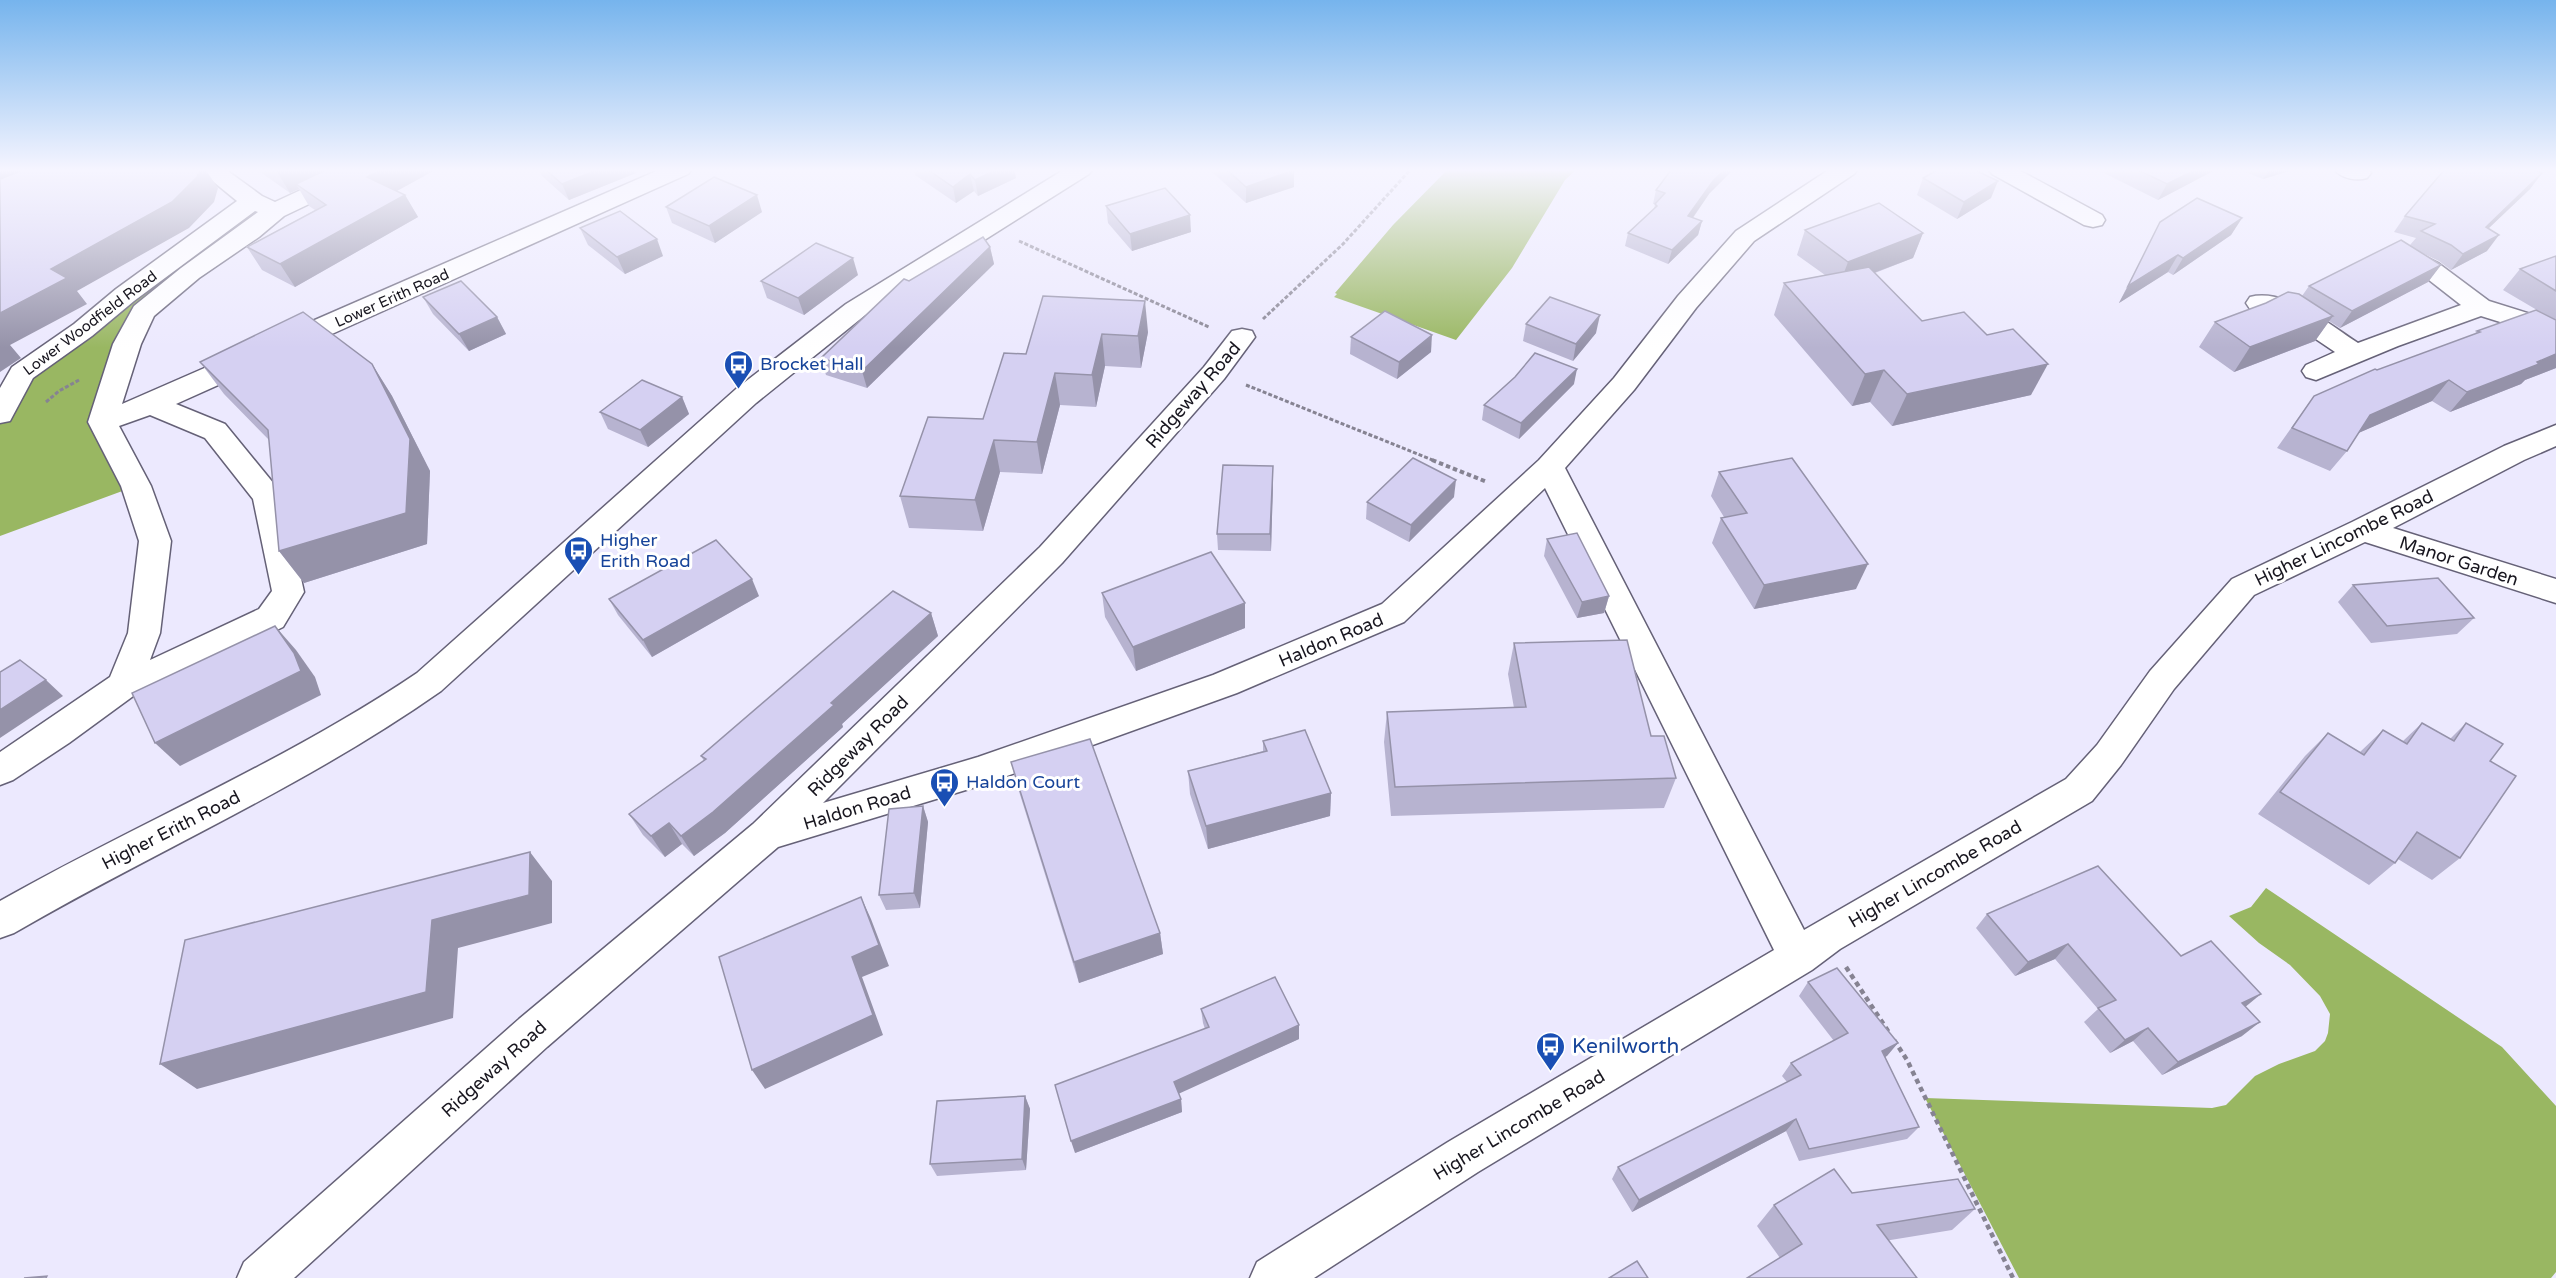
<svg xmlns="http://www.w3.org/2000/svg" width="2556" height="1278" viewBox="0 0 2556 1278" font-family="'Varela Round',sans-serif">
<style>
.forest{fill:#99b762}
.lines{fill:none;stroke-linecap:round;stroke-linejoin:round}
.minor-casing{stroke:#656177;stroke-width:3}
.path-far2{stroke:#868392;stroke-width:3;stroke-dasharray:4 2;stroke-linecap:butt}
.path-far1{stroke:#868392;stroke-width:4;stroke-dasharray:4.5 3;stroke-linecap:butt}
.path{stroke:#868392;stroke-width:4.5;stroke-dasharray:5 4;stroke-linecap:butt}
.minor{fill:#fff;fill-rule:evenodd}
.wall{fill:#b7b3d0}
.shaded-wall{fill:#9592a9}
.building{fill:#d5d0f2;stroke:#9592a9;stroke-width:1.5}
.labels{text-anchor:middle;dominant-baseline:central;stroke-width:6;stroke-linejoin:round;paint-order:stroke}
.far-street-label{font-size:15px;fill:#18161f;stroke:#fff}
.transit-label{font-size:18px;fill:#164399;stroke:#fff;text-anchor:start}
.street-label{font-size:18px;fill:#18161f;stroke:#fff}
.near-transit-label{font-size:21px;fill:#164399;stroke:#fff;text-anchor:start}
</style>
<rect width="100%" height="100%" fill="#ece9fe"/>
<!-- forest -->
<g class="forest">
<polygon points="1448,169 1577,169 1565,180 1512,268 1456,340 1334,297 1337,294 1335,293 1393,225"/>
<polygon points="253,201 275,211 143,312 102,422 136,486 0,536 0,414 22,373"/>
<polygon points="2266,888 2502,1047 2556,1106 2556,1272 2551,1278 2019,1278 1925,1098 2212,1108 2226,1105 2255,1076 2279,1064 2315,1051 2325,1041 2328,1033 2330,1014 2320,996 2290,965 2259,943 2229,916 2251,907"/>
</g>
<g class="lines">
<defs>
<g id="minor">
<path d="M198,169H225L262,196L275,202L346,169H376L372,174L284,216L259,237L199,278L154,316L141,344L122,404L661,169H692L688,174L176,404L225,424L279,490L283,497L304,592L283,627L203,666L136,694L69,743L13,780L0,785V752L110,677L128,633L139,541L121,486L88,422L113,344L134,306L181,268L258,212L255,211L134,301L92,336L33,378L10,421L0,423V388L12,367L74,324L116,289L237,201ZM150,415L205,438L253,499L272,591L259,609L150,660L160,633L171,541L151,486L119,426Z"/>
<path d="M1065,169H1093L1089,174L864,316L756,403L441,691C306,786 155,851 14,933L0,938V901C138,823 285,762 417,673L736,389L846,304Z"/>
<polygon points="1830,169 1858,169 1854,174 1754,241 1696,308 1634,390 1565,468 1804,930 2066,779 2097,745 2150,671 2232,579 2352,522 2504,446 2556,425 2556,446 2524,460 2393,528 2556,579 2556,603 2365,542 2254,595 2174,689 2121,765 2092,801 1840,949 1812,970 1478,1172 1314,1278 1250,1278 1257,1262 1448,1142 1774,950 1545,488 1404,622 1237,693 979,786 778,847 547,1047 294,1278 237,1278 244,1262 519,1019 753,824 1040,547 1204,367 1232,331 1242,329 1252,331 1255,337 1224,379 1062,563 823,803 978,757 1213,675 1382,604 1539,460 1614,378 1678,296 1736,231"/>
<polygon points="1988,169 2017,169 2102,215 2105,220 2102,225 2093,227 2084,225 1992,174"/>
<path d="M2334,169H2368L2371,173L2367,178C2357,181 2341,179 2334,169Z"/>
<path d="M2403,246L2438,263L2489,301L2547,319L2556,324V344L2546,342L2529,331L2481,316L2398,346L2316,380L2306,377L2302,371L2306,365L2335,352L2283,317L2250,309L2246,303L2250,297C2286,288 2329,324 2358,343L2461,305L2420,273L2394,259L2390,254L2394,249Z"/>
</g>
</defs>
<!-- minor casing -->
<use href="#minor" class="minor-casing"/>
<!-- path-far2 -->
<g class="path-far2">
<polyline points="1019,241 1209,327"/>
<polyline points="1263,319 1343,244 1411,169"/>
<polyline points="1246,385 1435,461"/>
<polyline points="46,402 59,391 79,380"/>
</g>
<!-- path-far1 -->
<polyline class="path-far1" points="1432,460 1487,482"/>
<!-- path -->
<g class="path">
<polyline points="1846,967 1890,1034"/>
<polyline points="1894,1040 1907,1060 2013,1278"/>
</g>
<!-- minor -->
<use href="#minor" class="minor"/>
</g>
<!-- wall -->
<g class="wall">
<polygon points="256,169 437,169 397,191 405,195 418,217 295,287 262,270 247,247 315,210 309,206 299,189 290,193"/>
<polygon points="539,169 634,169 636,173 569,200 542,176"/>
<polygon points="914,169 1014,169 1016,178 978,196 974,191 956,203 915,175"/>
<polygon points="1209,169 1292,169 1294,170 1294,187 1246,203"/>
<polygon points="2096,169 2217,169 2158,200"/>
<polygon points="2238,169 2296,169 2263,179"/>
<polygon points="2542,173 2530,189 2488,229 2487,251 2451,270 2439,261 2420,252 2441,265 2428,282 2340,328 2329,321 2315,341 2234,372 2199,347 2215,322 2302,296 2309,286 2410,245 2416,238 2394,232 2405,216"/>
<polygon points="1923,178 1991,198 1957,219 1917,195"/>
<polygon points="1656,190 1709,194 1693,218 1702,221 1698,235 1668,264 1625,246 1628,233 1654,209 1655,204 1653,204"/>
<polygon points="1106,206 1191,232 1132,251 1108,223"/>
<polygon points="666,207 762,212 715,243 672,223"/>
<polygon points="2242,218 2231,235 2173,275 2168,272 2119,303 2160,222"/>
<polygon points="580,228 663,256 625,274 588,245"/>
<polygon points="1805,230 1923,233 1913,258 1875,273 1922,321 2031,395 1892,426 1870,402 1852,406 1774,315 1784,283 1825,275 1797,255"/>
<polygon points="990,247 994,264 867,388 826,375 821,358 909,281"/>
<polygon points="2556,256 2556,368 2525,380 2521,384 2450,412 2432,401 2358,433 2347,451 2330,471 2277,448 2314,396 2377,370 2474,335 2477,331 2542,313 2503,290 2520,269"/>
<polygon points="858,275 804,315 767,298 761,281"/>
<polygon points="1043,296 1148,332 1141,368 1105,366 1096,407 1060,405 1042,474 1000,472 983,531 909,528 900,496 983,419 1026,354"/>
<polygon points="423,297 497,317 506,334 469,351 433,314"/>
<polygon points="1526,324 1596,333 1573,361 1523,341"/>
<polygon points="1351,337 1431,352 1397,379 1350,354"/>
<polygon points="200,362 372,364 392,396 430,471 427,544 304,583 279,551 269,440 224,394"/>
<polygon points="1574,384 1519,439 1482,420 1484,405"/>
<polygon points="682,397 689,414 648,447 608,429 600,412"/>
<polygon points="1719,472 1856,589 1754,609 1712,543 1721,518 1724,517 1711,496"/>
<polygon points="1273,483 1271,551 1218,550 1217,534"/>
<polygon points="1454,497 1409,542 1366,519 1367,502"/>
<polygon points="1547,539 1609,596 1604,613 1577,618 1544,556"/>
<polygon points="2353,585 2474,618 2457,634 2371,643 2338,602"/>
<polygon points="1102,593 1245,603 1245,628 1136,671 1105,617"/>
<polygon points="759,596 652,657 618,615 609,599"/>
<polygon points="931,613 938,636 842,724 843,727 725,833 694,856 682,844 665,857 643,835 629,814 704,761 701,756"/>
<polygon points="1514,643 1651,736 1676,778 1664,808 1391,816 1384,742 1387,712 1514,708 1508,674"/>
<polygon points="2422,723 2450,739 2466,723 2490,761 2460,858 2432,880 2398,859 2395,863 2369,885 2258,814 2305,756 2328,733 2360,752 2383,730 2403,741"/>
<polygon points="1263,741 1331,793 1330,816 1208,849 1190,794 1188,771 1263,751"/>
<polygon points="1011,762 1160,933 1163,954 1079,983 1017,785"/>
<polygon points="923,806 928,822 920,908 886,910 879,895"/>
<polygon points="1987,914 2181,956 2245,1007 2242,1036 2162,1075 2133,1041 2110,1053 2084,1022 2098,1009 2055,959 2015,976 1976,928"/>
<polygon points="1808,982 1898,1043 1885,1057 1919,1127 1907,1139 1799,1161 1786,1131 1632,1212 1612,1179 1618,1167 1787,1082 1782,1076 1791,1063 1834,1041 1799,996"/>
<polygon points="1201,1009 1299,1025 1299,1039 1178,1093 1181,1099 1182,1112 1075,1153 1205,1029 1203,1023"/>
<polygon points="1025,1096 1030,1109 1026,1170 937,1176 930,1164"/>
<polygon points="1852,1193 1975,1209 1952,1230 1780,1258 1757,1226 1774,1205"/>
</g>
<!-- shaded-wall -->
<g class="shaded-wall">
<polygon points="0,169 57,169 0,194"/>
<polygon points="200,169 205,169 218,188 214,202 189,228 77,291 87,304 10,345 21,358 0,372 0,313 51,269"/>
<polygon points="279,169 341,169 296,184 299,189 290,193 276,170"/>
<polygon points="383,169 437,169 380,200 367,177"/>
<polygon points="599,169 634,169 636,173 569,200 562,184"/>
<polygon points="998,169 1014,169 1016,178 978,196 975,180"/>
<polygon points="1725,169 1734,169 1709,194 1684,230 1688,216 1713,181"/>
<polygon points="2197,169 2217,169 2158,200 2167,184"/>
<polygon points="2270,169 2296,169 2263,179"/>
<polygon points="1294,170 1294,187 1246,203 1246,187"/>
<polygon points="2542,173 2530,189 2473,243 2486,227"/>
<polygon points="970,174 974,191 956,203 953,187"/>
<polygon points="1998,181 1991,198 1957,219 1964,202"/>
<polygon points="405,195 418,217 295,287 280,264"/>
<polygon points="757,195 762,212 715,243 709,226"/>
<polygon points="1190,215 1191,232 1132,251 1130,234"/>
<polygon points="2242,218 2231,235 2173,275 2183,258"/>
<polygon points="1702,221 1698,235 1668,264 1672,250"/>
<polygon points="1923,233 1913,258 1839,286 1848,262"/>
<polygon points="2499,235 2487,251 2451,270 2463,254"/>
<polygon points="657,239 663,256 625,274 617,257"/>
<polygon points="990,247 994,264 867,388 862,371"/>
<polygon points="2178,255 2168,272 2119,303 2128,286"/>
<polygon points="853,258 858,275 804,315 798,298"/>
<polygon points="2441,265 2428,282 2340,328 2352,311"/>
<polygon points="1145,301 1148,332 1141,368 1138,336"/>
<polygon points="1600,315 1596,333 1573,361 1576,344"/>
<polygon points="2333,316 2315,341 2234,372 2250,347"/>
<polygon points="497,317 506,334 469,351 459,334"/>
<polygon points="1102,334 1105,366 1096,407 1092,375"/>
<polygon points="1432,335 1431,352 1397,379 1399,362"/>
<polygon points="2556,354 2556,368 2525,380 2521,384 2450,412 2467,392"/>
<polygon points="372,364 392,396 430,471 427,544 304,583 279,551"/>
<polygon points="2048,364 2031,395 1892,426 1907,394"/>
<polygon points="1577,369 1574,384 1519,439 1521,423"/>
<polygon points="1884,370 1870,402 1852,406 1865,374"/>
<polygon points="1055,373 1060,405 1042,474 1037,442"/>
<polygon points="2449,380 2432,401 2354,435 2370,415"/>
<polygon points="682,397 689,414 648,447 640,430"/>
<polygon points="994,440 1000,472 983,531 975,500"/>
<polygon points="1273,466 1273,483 1271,551 1270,534"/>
<polygon points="1456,480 1454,497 1409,542 1411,525"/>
<polygon points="1868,564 1856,589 1754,609 1764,585"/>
<polygon points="752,579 759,596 652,657 643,640"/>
<polygon points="1609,596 1604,613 1577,618 1582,602"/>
<polygon points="1245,603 1245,628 1136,671 1133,647"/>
<polygon points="931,613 938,636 842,724 843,727 725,833 694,856 681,836"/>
<polygon points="275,626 296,650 315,677 321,695 180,766 155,743"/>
<polygon points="46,680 63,696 0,738 0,710"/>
<polygon points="1331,793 1330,816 1208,849 1206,826"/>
<polygon points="923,806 928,822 920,908 914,893"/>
<polygon points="669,823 682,844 665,857 651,836"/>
<polygon points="530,852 552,881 552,923 458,948 453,1018 197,1089 160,1064 432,920"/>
<polygon points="861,897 871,919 889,966 862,977 883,1035 765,1089 752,1070 852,957"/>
<polygon points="1160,933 1163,954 1079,983 1074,962"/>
<polygon points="2068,944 2055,959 2015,976 2028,962"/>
<polygon points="2261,994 2244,1008 2242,1003"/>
<polygon points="2260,1022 2242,1036 2162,1075 2178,1062"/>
<polygon points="1299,1025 1299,1039 1176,1095 1174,1082"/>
<polygon points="2148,1028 2133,1041 2110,1053 2125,1040"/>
<polygon points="1898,1043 1887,1056 1872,1064 1882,1051"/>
<polygon points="1025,1096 1030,1109 1026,1170 1022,1159"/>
<polygon points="1181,1099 1182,1112 1075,1153 1071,1141"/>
<polygon points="1796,1119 1786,1131 1632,1212 1639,1200"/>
</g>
<!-- building -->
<g class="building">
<polygon points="26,169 200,169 197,177 172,202 51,269 67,278 0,313 0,179"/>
<polygon points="328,169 383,169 367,177 405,195 280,264 247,247 326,205 296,184"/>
<polygon points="545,169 599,169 562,184"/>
<polygon points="927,169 998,169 975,180 970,174 953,187"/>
<polygon points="1226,169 1292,169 1294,170 1246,187"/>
<polygon points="1672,169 1725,169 1713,181 1688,216 1702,221 1672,250 1628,233 1657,206 1655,204 1665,193 1656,190"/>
<polygon points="1939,169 1973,169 1998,181 1964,202 1923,178"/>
<polygon points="2136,169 2197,169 2167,184"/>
<polygon points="2445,169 2534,169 2542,173 2486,227 2499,235 2463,254 2451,245 2421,231 2435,224 2405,216"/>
<polygon points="714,177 757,195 709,226 666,207"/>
<polygon points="1165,188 1190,215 1130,234 1106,206"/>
<polygon points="2197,198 2242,218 2183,258 2178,255 2128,286 2160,222"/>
<polygon points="1879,203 1923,233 1848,262 1805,230"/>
<polygon points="620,211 657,239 617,257 580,228"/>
<polygon points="983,237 990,247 862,371 821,358 904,279 909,281"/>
<polygon points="2401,240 2441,265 2352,311 2309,286"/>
<polygon points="816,243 853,258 798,298 761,281"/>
<polygon points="2556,256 2556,291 2520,269"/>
<polygon points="1869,267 1922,321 1964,312 1987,335 2013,329 2048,364 1907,394 1884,370 1865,374 1784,283"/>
<polygon points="461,281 497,317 459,334 423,297"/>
<polygon points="2288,292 2299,294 2333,316 2250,347 2215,322 2266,303"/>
<polygon points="1043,296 1145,301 1138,336 1102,334 1092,375 1055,373 1037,442 994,440 975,500 900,496 928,417 983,419 1004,353 1026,354"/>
<polygon points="1550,297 1600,315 1576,344 1526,324"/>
<polygon points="2536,310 2556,320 2556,354 2537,362 2539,364 2467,392 2449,380 2370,415 2347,451 2292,428 2314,396 2375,369 2377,370 2480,332 2477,331"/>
<polygon points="1385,311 1432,335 1399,362 1351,337"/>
<polygon points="303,312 372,364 410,439 406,513 279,551 268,430 200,362"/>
<polygon points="1535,353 1577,369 1521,423 1484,405 1515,377"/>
<polygon points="642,380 682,397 640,430 600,412"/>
<polygon points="1413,458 1456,480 1411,525 1367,502"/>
<polygon points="1792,458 1868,564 1764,585 1721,518 1747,513 1719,472"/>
<polygon points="1223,465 1273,466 1270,534 1217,534"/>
<polygon points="1577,533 1609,596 1582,602 1547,539"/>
<polygon points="716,540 752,579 643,640 609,599"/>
<polygon points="1211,552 1245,603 1133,647 1102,593"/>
<polygon points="2438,578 2474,618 2387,626 2353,585"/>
<polygon points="893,591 931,613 831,703 834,705 713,812 681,836 669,823 651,836 629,814 706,759 701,756"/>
<polygon points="275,626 294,653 301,671 155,743 132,693"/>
<polygon points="1627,640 1651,736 1664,736 1676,778 1395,787 1387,712 1526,707 1514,643"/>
<polygon points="20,660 46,680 0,710 0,672"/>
<polygon points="2422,723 2454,741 2466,723 2503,744 2490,761 2516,776 2460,858 2417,832 2395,863 2280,792 2328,733 2364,755 2383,730 2407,744"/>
<polygon points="1305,730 1331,793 1206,826 1188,771 1267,751 1263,741"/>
<polygon points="1090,739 1160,933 1074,962 1011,762"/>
<polygon points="923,806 914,893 879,895 889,809"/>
<polygon points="530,852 529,895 432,920 426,992 160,1064 185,940"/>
<polygon points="2098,866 2181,956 2211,941 2261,994 2242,1003 2260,1022 2178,1062 2148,1028 2125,1040 2098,1008 2116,1000 2068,944 2028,962 1987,914"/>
<polygon points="861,897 879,945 852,957 873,1015 752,1070 719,957"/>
<polygon points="1837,968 1898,1043 1882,1051 1919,1127 1809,1149 1796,1119 1639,1200 1618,1167 1801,1075 1791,1063 1848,1033 1808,982"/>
<polygon points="1275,977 1299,1025 1174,1082 1181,1099 1071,1141 1055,1085 1209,1027 1201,1009"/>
<polygon points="1025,1096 1022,1159 930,1164 937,1101"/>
<polygon points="1834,1169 1852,1193 1958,1179 1975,1209 1877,1225 1917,1278 1747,1278 1802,1244 1774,1205"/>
<polygon points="1637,1261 1648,1278 1609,1278"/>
<polygon points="47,1276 46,1278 24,1278"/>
</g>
<!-- sky -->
<linearGradient id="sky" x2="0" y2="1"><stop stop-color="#76b4ed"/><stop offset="0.49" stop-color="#f6f5ff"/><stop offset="1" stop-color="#f6f5ff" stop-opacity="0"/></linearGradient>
<rect width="2556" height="348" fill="url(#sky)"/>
<!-- icons -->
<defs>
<symbol id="bus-pin" viewBox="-11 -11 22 30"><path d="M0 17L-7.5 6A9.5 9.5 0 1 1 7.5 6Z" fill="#1a4fb4" stroke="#fff"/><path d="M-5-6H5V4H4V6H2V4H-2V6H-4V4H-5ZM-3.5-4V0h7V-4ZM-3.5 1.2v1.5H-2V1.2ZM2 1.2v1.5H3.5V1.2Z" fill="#fff"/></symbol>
</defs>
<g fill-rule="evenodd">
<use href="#bus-pin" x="722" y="348" width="33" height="45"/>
<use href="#bus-pin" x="562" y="534" width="33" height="45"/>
<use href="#bus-pin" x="928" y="766" width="33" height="45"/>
<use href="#bus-pin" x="1534" y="1030" width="33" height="45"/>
</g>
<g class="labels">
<!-- far-street labels -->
<g class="far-street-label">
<text transform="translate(392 298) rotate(-24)">Lower Erith Road</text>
<text transform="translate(90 323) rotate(-37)">Lower Woodfield Road</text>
</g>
<!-- transit labels -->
<g class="transit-label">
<text x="760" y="364">Brocket Hall</text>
<text x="600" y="540">Higher<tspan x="600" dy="21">Erith Road</tspan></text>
<text x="966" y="782">Haldon Court</text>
</g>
<!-- street labels -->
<g class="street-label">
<text transform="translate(1193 395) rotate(-49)">Ridgeway Road</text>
<text transform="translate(2344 538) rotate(-26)">Higher Lincombe Road</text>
<text transform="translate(2459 561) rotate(18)">Manor Garden</text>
<text transform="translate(1331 640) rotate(-23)">Haldon Road</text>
<text transform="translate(858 746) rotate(-45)">Ridgeway Road</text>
<text transform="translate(857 808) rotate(-17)">Haldon Road</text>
<text transform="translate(171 830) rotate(-27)">Higher Erith Road</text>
<text transform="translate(1935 874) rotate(-30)">Higher Lincombe Road</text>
<text transform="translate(494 1069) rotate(-42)">Ridgeway Road</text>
<text transform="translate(1519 1125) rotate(-31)">Higher Lincombe Road</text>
</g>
<!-- near-transit labels -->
<g class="near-transit-label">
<text x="1572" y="1046">Kenilworth</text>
</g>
</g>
</svg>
